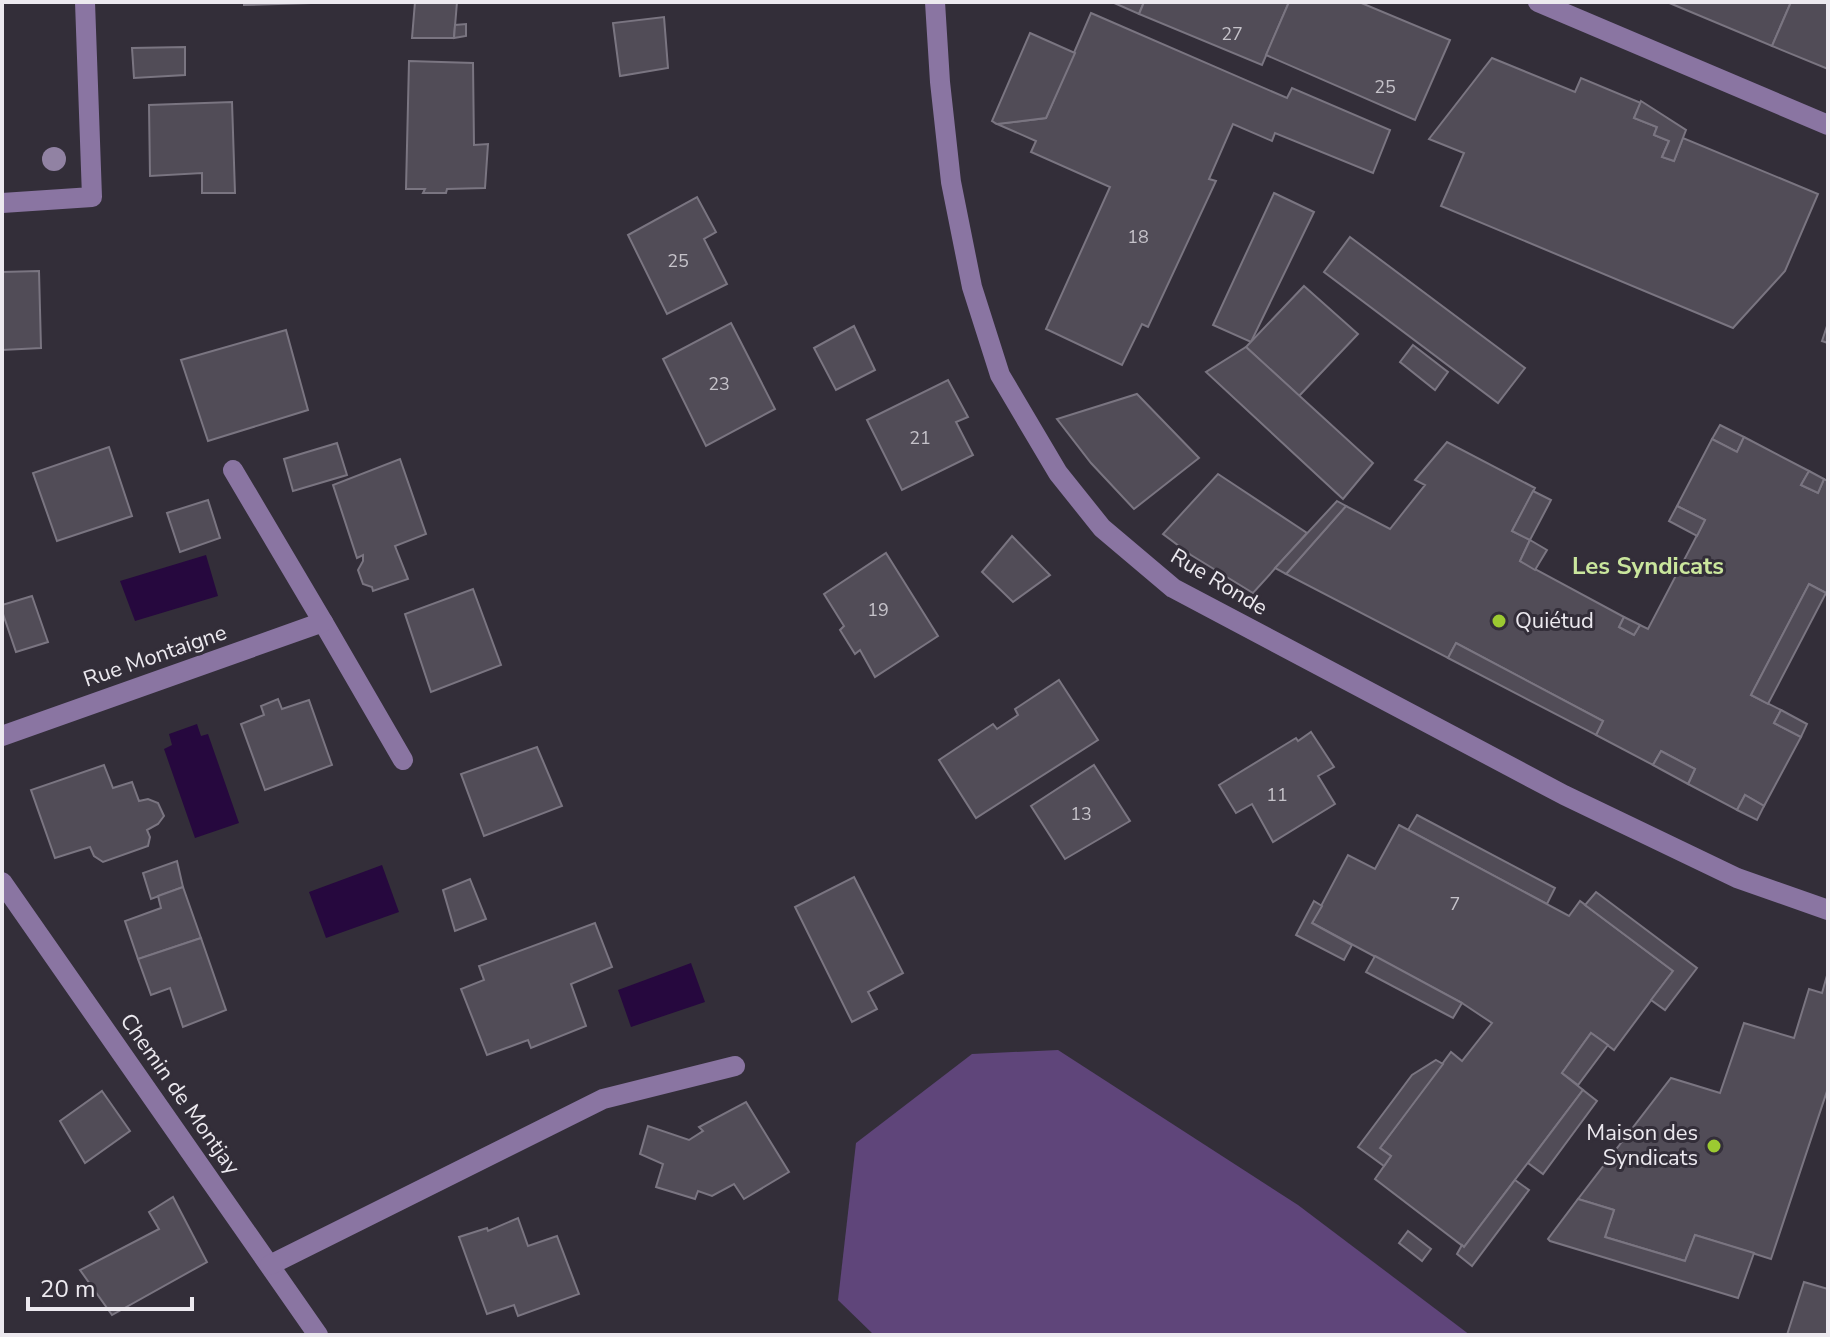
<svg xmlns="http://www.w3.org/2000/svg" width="1830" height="1337" viewBox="0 0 1830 1337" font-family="'Nunito Sans',sans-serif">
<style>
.green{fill:#5f457a}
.water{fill:#26083e}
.building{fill:#514c57;stroke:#7a7581;stroke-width:2}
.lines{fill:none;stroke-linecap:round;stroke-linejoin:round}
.minor{stroke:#8a75a2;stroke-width:20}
.tree{fill:#9182a3}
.poi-dot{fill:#9cca31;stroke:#332e39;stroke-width:3}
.labels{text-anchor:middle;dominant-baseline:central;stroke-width:6;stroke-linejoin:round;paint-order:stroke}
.number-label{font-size:18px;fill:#c5c2c9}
.street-label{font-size:22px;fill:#ece9ef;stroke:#332e39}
.poi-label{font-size:22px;fill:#ece9ef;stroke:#332e39;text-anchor:start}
.neighbourhood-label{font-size:24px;font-weight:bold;fill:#cae69d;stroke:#332e39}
</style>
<rect width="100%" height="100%" fill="#332e39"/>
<!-- green -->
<polygon class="green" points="1058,1050 1298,1205 1470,1335 874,1335 838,1300 856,1143 972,1054"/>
<!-- water -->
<g class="water">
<polygon points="206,555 218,596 135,621 120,581"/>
<polygon points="197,724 201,736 208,734 239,823 195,838 164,749 172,745 169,734"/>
<polygon points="382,865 399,912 326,938 309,892"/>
<polygon points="691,963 705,1002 631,1027 618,990"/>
</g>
<!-- building -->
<g class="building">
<polygon points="244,2 344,2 244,5"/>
<polygon points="415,2 457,2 454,38 412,38"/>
<polygon points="1112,2 1144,2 1139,14"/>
<polygon points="1144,2 1289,2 1262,65 1139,14"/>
<polygon points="1289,2 1359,2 1450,40 1415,120 1266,55"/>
<polygon points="1667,2 1791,2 1772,46"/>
<polygon points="1791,2 1828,2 1828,69 1772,46"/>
<polygon points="1091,13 1287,98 1292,88 1390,130 1373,173 1275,133 1272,141 1233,124 1209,179 1216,181 1148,327 1142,324 1122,365 1046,329 1110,187 1031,152 1036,141 997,124 1046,118"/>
<polygon points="664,17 668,68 620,76 613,23"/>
<polygon points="466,24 466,36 454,38 455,25"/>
<polygon points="1030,33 1075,53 1046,118 997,124 992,121"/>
<polygon points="185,47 185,75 134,78 132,48"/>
<polygon points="1492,58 1575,92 1581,78 1641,103 1634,118 1657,127 1654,135 1669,141 1662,157 1674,161 1683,138 1818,194 1785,271 1733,328 1441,206 1464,153 1429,139"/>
<polygon points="409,61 473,63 474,145 488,144 485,188 447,189 446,193 423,193 425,189 406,189"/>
<polygon points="1641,101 1686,130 1674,161 1662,157 1669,141 1654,135 1657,127 1634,118"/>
<polygon points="232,102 235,193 202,193 202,173 150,176 149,105"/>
<polygon points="1274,193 1314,212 1251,342 1213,325"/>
<polygon points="697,197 716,232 704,239 727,284 667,314 628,235"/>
<polygon points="1350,237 1525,368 1498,403 1324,272"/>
<polygon points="39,271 41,348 2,350 2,272"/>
<polygon points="1304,286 1358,334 1299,396 1246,347"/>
<polygon points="731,323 775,409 706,446 663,359"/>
<polygon points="1828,323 1828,343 1822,341"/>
<polygon points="854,326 875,370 836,390 814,348"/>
<polygon points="286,330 308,410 208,441 181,360"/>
<polygon points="1413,345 1448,372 1435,390 1400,362"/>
<polygon points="1246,347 1373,463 1343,499 1206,372"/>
<polygon points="948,380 968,417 956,422 973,455 902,490 867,420"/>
<polygon points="1137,394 1199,458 1134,509 1091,463 1057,419"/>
<polygon points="1720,425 1744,437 1737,452 1712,439"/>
<polygon points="1744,437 1809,471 1801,485 1818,493 1824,479 1828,481 1828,594 1809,584 1751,695 1781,710 1774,723 1801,737 1764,806 1745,795 1737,810 1688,784 1695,769 1661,751 1653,765 1596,735 1603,721 1456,643 1448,658 1286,574 1346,506 1390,529 1425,485 1415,480 1447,442 1535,488 1512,531 1530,540 1520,561 1624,617 1619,627 1634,635 1640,625 1648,629 1705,520 1677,506 1712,439 1737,452"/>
<polygon points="337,443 347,475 293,491 284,459"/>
<polygon points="109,447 132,516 57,541 33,473"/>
<polygon points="400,459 426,534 395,546 408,579 373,591 372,587 363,584 358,570 363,561 363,555 357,558 333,485"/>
<polygon points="1809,471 1824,479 1818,493 1801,485"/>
<polygon points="1218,474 1307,533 1253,593 1191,555 1163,534"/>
<polygon points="1533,491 1551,500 1530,540 1512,531"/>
<polygon points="208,500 220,538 180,552 167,513"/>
<polygon points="1337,501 1346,506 1286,574 1275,568"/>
<polygon points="1677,506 1705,520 1697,536 1669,521"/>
<polygon points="1012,536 1050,575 1013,602 982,572"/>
<polygon points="1530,540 1547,550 1535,570 1520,561"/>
<polygon points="886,553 938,636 875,677 860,650 855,654 840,630 844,626 824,594"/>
<polygon points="1809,584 1826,593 1768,704 1751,695"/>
<polygon points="473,589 501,665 431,692 405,614"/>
<polygon points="32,596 48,642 16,652 2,611 2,605"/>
<polygon points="1624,617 1640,625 1634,635 1619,627"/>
<polygon points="1456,643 1603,721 1596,735 1448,658"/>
<polygon points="1059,680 1098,740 976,818 939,760 993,724 997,729 1018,715 1015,709"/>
<polygon points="278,699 282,709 309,700 332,765 265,790 241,724 264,715 261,706"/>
<polygon points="1781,710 1807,724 1801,737 1774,723"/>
<polygon points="1311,732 1334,767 1318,776 1335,804 1273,842 1252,804 1236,813 1219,785 1296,738 1298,741"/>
<polygon points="537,747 562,806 484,836 461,774"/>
<polygon points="1661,751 1695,769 1688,784 1653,765"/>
<polygon points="104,765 113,788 132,782 139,801 148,799 158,803 164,816 158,824 147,830 150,837 148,846 103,862 94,856 90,847 55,858 31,790"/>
<polygon points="1094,765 1130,821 1065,859 1031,806"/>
<polygon points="1745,795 1764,806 1757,820 1737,810"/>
<polygon points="1417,815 1555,888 1547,904 1408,830"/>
<polygon points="1399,825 1569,916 1580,901 1673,971 1614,1050 1591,1033 1562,1073 1583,1090 1464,1247 1375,1179 1391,1156 1380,1148 1451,1052 1462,1061 1492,1023 1462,1003 1312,923 1348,855 1375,869"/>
<polygon points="177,861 183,887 151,899 143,873"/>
<polygon points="854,877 903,973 868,992 877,1009 852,1022 795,907"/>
<polygon points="470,879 486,919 455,931 443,890"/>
<polygon points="183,887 201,938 138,959 125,921 161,908 158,896"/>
<polygon points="1596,892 1697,968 1665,1010 1651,1000 1673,971 1585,905"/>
<polygon points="1314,901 1322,906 1312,923 1352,945 1344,960 1296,935"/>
<polygon points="595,923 612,967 571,984 586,1026 531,1048 528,1040 487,1055 461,989 484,980 479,966"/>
<polygon points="201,938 226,1010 183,1027 170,988 151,995 138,959"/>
<polygon points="1375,956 1462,1003 1453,1018 1366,972"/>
<polygon points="1828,972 1828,1088 1771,1259 1695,1235 1685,1261 1605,1237 1614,1210 1578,1199 1671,1078 1720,1093 1744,1023 1794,1038 1809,989 1822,993"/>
<polygon points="1591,1033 1608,1045 1578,1085 1562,1073"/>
<polygon points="1436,1060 1443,1064 1380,1148 1391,1156 1384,1166 1358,1147 1412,1075"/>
<polygon points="1583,1090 1597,1101 1543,1174 1528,1163"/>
<polygon points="102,1091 130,1131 85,1163 60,1121"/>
<polygon points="746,1102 789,1172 744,1199 734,1184 712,1196 698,1191 695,1199 656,1187 663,1164 640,1154 648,1126 689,1140 703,1131 699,1127"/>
<polygon points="1515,1180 1529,1190 1472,1266 1457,1254 1462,1245 1464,1247"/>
<polygon points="173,1197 207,1262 112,1315 80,1270 159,1229 149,1212"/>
<polygon points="1578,1199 1614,1210 1605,1237 1685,1261 1695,1235 1754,1253 1738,1298 1550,1241 1548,1239"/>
<polygon points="518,1218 528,1246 557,1236 579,1294 518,1316 514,1305 487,1314 459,1237 487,1228 488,1231"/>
<polygon points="1408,1231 1431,1249 1422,1261 1399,1243"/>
<polygon points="1804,1282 1828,1289 1828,1335 1787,1335"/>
</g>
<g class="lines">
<!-- minor -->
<g class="minor">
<polyline points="935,2 940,82 951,182 972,287 1000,375 1058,473 1102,528 1173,588 1564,795 1737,878 1828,910"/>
<polyline points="1538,2 1828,125"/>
<polyline points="2,203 92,197 85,2"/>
<polyline points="323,622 403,760"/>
<polyline points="2,736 323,622 233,470"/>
<polyline points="2,882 318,1335"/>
<polyline points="270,1265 603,1099 735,1066"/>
</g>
</g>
<!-- trees -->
<circle class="tree" cx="54" cy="159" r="12"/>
<!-- markers -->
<g class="poi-dot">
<circle cx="1499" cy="621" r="8"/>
<circle cx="1714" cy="1146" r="8"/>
</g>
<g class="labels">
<!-- number labels -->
<g class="number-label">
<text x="1232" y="34">27</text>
<text x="1385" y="87">25</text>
<text x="1138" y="237">18</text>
<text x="678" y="261">25</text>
<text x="719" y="384">23</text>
<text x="920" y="438">21</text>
<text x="878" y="610">19</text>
<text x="1277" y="795">11</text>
<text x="1081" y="814">13</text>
<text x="1455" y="904">7</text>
</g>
<!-- street labels -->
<g class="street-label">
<text transform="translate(1219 582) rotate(31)">Rue Ronde</text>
<text transform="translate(155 656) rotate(-19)">Rue Montaigne</text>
<text transform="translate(180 1094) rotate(55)">Chemin de Montjay</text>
</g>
<!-- poi labels -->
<g class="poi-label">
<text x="1515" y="621">Quiétud</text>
<text x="1698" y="1133" text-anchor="end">Maison des<tspan x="1698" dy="25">Syndicats</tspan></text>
</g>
<!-- neighbourhood labels -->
<g class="neighbourhood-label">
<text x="1648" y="566">Les Syndicats</text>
</g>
</g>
<!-- border -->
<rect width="1830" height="1337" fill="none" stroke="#ece9ef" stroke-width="8"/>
<!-- scale -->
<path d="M28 1297v12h164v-12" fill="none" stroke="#ece9ef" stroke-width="4"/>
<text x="40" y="1297" font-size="24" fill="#ece9ef" stroke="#332e39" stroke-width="6" paint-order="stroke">20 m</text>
</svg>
